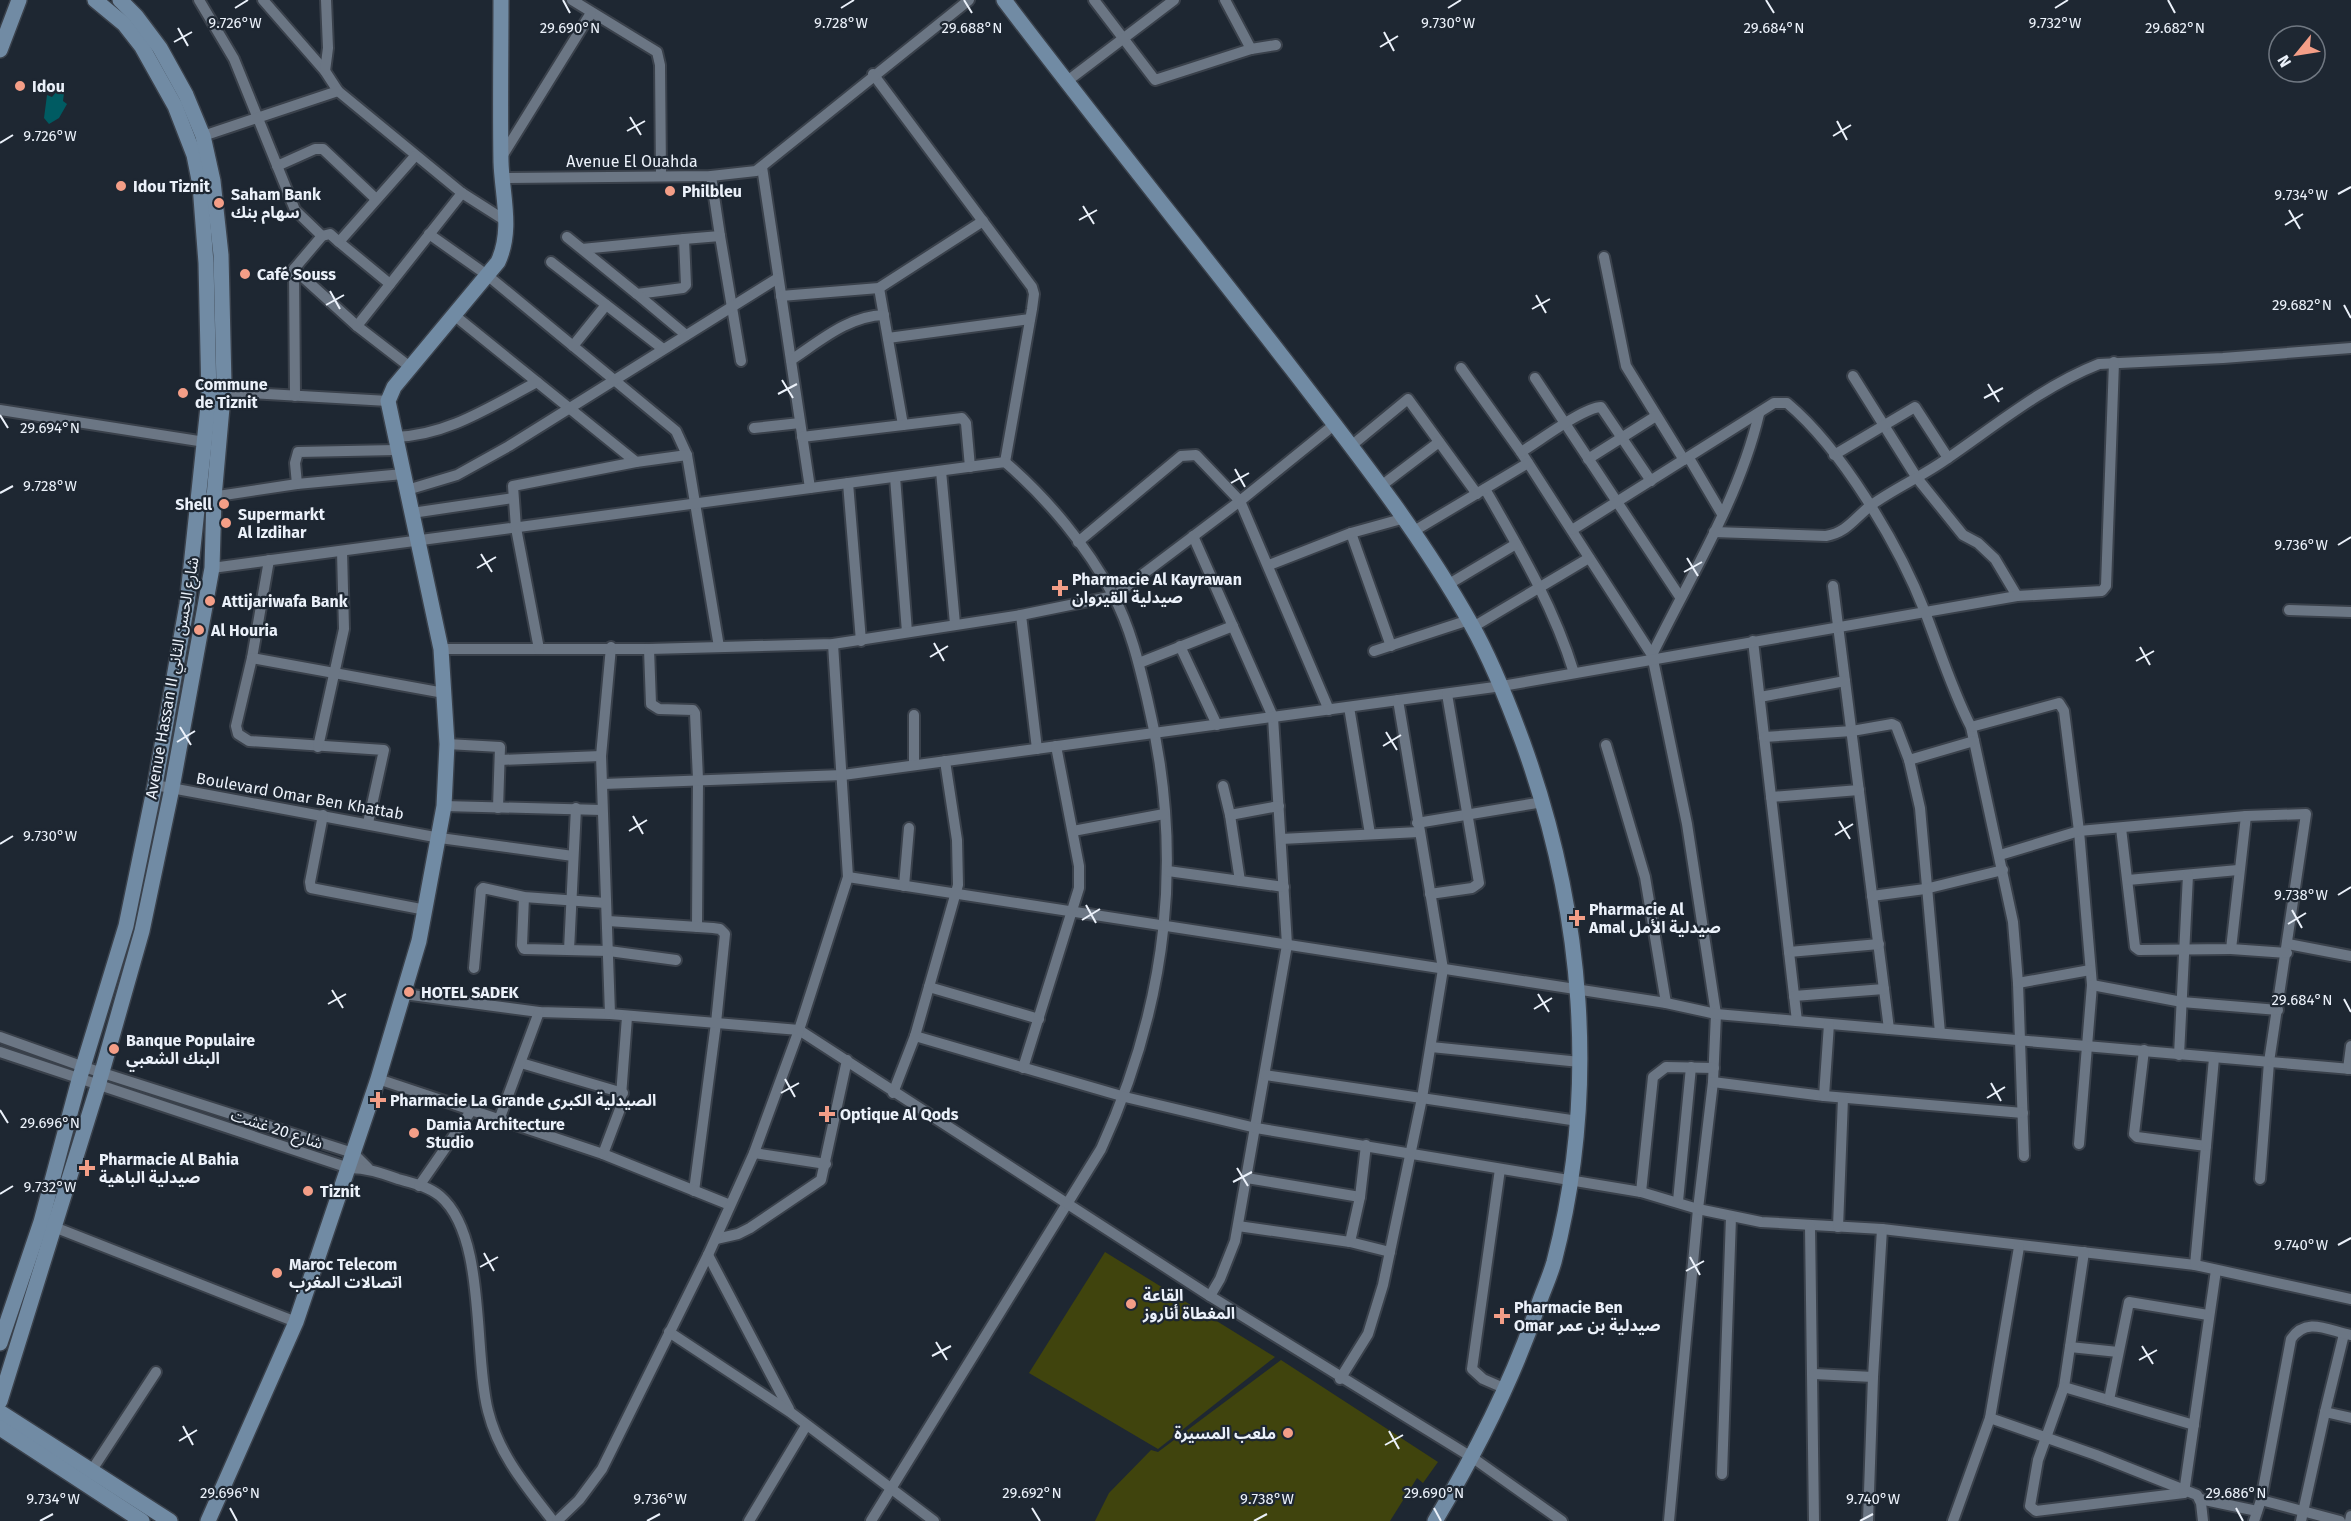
<svg xmlns="http://www.w3.org/2000/svg" width="2351" height="1521" viewBox="0 0 2351 1521" font-family="'Fira Sans','Noto Sans Arabic',sans-serif">
<style>
.green{fill:#40440d}
.water{fill:#005b62}
.lines{fill:none;stroke-linecap:round;stroke-linejoin:round}
.street-casing{stroke:#3a414b;stroke-width:14}
.secondary-casing{stroke:#3a414b;stroke-width:18}
.street{stroke:#6b7684;stroke-width:10}
.secondary{stroke:#718ba4;stroke-width:15}
.ticks{fill:none;stroke:#ebf1fa;stroke-width:2}
.poi-dot{fill:#f49e87;stroke:#1e2732;stroke-width:2}
.labels{text-anchor:middle;dominant-baseline:central;stroke-width:4.5;stroke-linejoin:round;paint-order:stroke}
.poi-label{font-size:16px;font-weight:bold;fill:#ebf1fa;stroke:#1e2732;text-anchor:start}
.street-label{font-size:16px;fill:#ebf1fa;stroke:#1e2732}
.ticks-label{font-size:15px;text-anchor:middle;fill:#ebf1fa;stroke:#1e2732;stroke-width:4.5;stroke-linejoin:round;paint-order:stroke}
</style>
<rect width="100%" height="100%" fill="#1e2732"/>
<!-- green -->
<g class="green">
<polygon points="1105,1252 1275,1357 1158,1449 1029,1373"/>
<polygon points="1281,1360 1438,1462 1423,1483 1417,1478 1390,1521 1095,1521 1109,1493 1151,1450 1158,1452"/>
</g>
<!-- water -->
<polygon class="water" points="58,90 64,93 63,101 67,104 59,118 49,124 44,118 47,95 52,97"/>
<g class="lines">
<defs>
<g id="street">
<polyline points="199,0 234,59 295,210 322,236"/>
<polyline points="263,0 325,71 338,91 462,193 506,221"/>
<polyline points="572,0 657,52 660,65 661,175"/>
<polyline points="1094,0 1155,80 1251,49 1276,45"/>
<polyline points="1225,0 1251,49"/>
<polyline points="325,71 328,48 326,0"/>
<polyline points="873,74 1032,287 1034,294 1032,309 1005,462"/>
<polyline points="1066,82 1174,0"/>
<polyline points="203,136 338,91"/>
<polyline points="501,158 591,13"/>
<polyline points="277,166 315,149 323,149 376,199"/>
<polyline points="762,167 810,488"/>
<polyline points="711,176 720,236"/>
<polyline points="502,178 711,176 756,171 969,0"/>
<polyline points="429,234 487,275 676,431 687,455 719,647"/>
<polyline points="567,237 637,294 683,288 686,285 684,239 582,249"/>
<polyline points="684,239 720,236 741,361"/>
<polyline points="1604,257 1626,366 1684,460"/>
<polyline points="551,262 663,349"/>
<polyline points="294,269 357,326 410,367"/>
<polyline points="390,284 339,242 415,156"/>
<polyline points="879,288 903,425"/>
<polyline points="637,294 686,335"/>
<polyline points="781,296 879,288 983,221"/>
<polyline points="454,315 636,462"/>
<polyline points="357,326 462,193"/>
<polyline points="888,338 1030,319"/>
<polyline points="573,346 606,305"/>
<path d="M791,360C820,341 848,316 884,315"/>
<polyline points="1461,368 1521,452 1652,655 1687,824 1716,1014 1713,1082 1698,1209 1669,1521"/>
<polyline points="1853,376 1917,478 1963,535 1978,543 1995,559 2017,596"/>
<polyline points="1535,378 1680,597"/>
<polyline points="219,384 234,392 388,401"/>
<polyline points="295,396 294,269 322,236 330,234 339,242"/>
<polyline points="0,410 205,442"/>
<polyline points="754,428 800,423"/>
<path d="M394,437C447,436 491,406 537,382"/>
<polyline points="802,437 962,418 966,423 970,467"/>
<polyline points="1351,446 1408,399 1477,494"/>
<path d="M1521,452C1538,442 1584,407 1601,407L1651,481"/>
<polyline points="1834,455 1915,407 1948,458"/>
<polyline points="1689,458 1722,514"/>
<polyline points="1588,459 1656,416"/>
<polyline points="941,471 955,624"/>
<polyline points="895,477 907,632"/>
<polyline points="848,483 861,641"/>
<polyline points="297,484 295,463 298,452 396,450"/>
<polyline points="1381,486 1439,442"/>
<path d="M1485,489C1519,548 1554,607 1574,673"/>
<polyline points="407,490 457,475 509,446 778,278"/>
<polyline points="198,499 297,484 403,474"/>
<polyline points="412,513 513,498"/>
<path d="M1572,530L1774,403H1787C1842,449 1899,545 1925,612C1940,651 1952,690 1971,727L2013,922L2018,983L2024,1156"/>
<polyline points="1414,531 1528,463"/>
<path d="M1714,532L1826,536C1847,532 1854,519 1870,506C1895,488 1923,476 1948,458C1996,425 2045,385 2099,364L2223,358L2351,348"/>
<polyline points="1351,533 1391,646"/>
<polyline points="1193,536 1273,717 1287,945 1235,1241 1220,1279 1210,1296"/>
<polyline points="1078,542 1181,456 1196,455 1240,501 1329,710"/>
<polyline points="269,560 252,658 236,726 238,734 249,741 384,750 368,823"/>
<polyline points="1269,565 1351,533 1405,518"/>
<path d="M212,568L1005,462C1047,498 1087,546 1113,595C1130,626 1139,664 1147,698C1185,855 1168,1003 1101,1149L871,1521"/>
<polyline points="1449,584 1516,544"/>
<polyline points="1833,586 1889,1029"/>
<polyline points="2289,610 2351,612"/>
<polyline points="1021,615 1037,749"/>
<polyline points="1473,627 1589,558"/>
<polyline points="1753,641 1797,1021"/>
<polyline points="1180,646 1217,725"/>
<polyline points="441,649 649,649 833,644 1021,615 1114,596 1240,501 1335,424"/>
<polyline points="539,649 516,528 513,486 636,462 687,455"/>
<polyline points="649,649 651,704 659,709 693,710 695,713 698,779 697,927"/>
<polyline points="1374,651 1469,620"/>
<path d="M1652,655C1690,577 1739,499 1759,414"/>
<polyline points="252,658 444,693"/>
<polyline points="1139,663 1233,626"/>
<polyline points="1760,697 1845,681"/>
<polyline points="1349,707 1370,834"/>
<polyline points="1971,727 2059,703 2064,711 2079,831 2092,985 2079,1144"/>
<polyline points="1764,737 1852,731 1892,724 1896,726 1909,760 1920,808 1940,1033"/>
<polyline points="447,744 500,747 498,808"/>
<polyline points="1606,745 1645,877 1666,1003"/>
<polyline points="318,747 344,629 342,551"/>
<polyline points="500,760 601,756"/>
<polyline points="1909,760 1974,741"/>
<polyline points="914,765 914,715"/>
<polyline points="603,784 843,775 1502,686 2017,596 2102,591 2106,586 2114,362"/>
<polyline points="155,785 440,838 573,856"/>
<polyline points="1223,786 1230,815 1240,881"/>
<polyline points="1771,797 1859,790"/>
<polyline points="444,806 602,810"/>
<polyline points="323,815 310,882 311,888 426,910"/>
<polyline points="1230,815 1279,806"/>
<polyline points="1417,823 1543,802"/>
<polyline points="2121,828 2135,947 2139,950 2231,949 2246,816"/>
<polyline points="1073,831 1164,814"/>
<polyline points="1281,839 1419,832"/>
<polyline points="2000,855 2079,831 2246,816 2306,814 2269,1062 2260,1179"/>
<polyline points="1168,871 1284,887"/>
<polyline points="848,877 1666,1003 1716,1014 2351,1069"/>
<polyline points="2128,880 2238,870"/>
<polyline points="904,886 909,828"/>
<polyline points="1430,894 1472,888 1479,883 1447,694"/>
<polyline points="1872,896 1925,889 2003,870"/>
<polyline points="524,897 522,945 524,949 609,951 676,960"/>
<polyline points="608,921 713,928 720,929 725,934 716,1023 694,1191"/>
<polyline points="2288,944 2351,956"/>
<polyline points="2231,949 2287,953"/>
<polyline points="569,950 576,808"/>
<polyline points="1789,952 1879,944"/>
<polyline points="474,968 481,890 483,888 524,897 606,903"/>
<polyline points="2018,983 2090,970"/>
<polyline points="2092,985 2182,1002 2278,1010"/>
<polyline points="929,987 1039,1019"/>
<polyline points="404,994 539,1012 610,1014 799,1030 1210,1296 1473,1458 1562,1521"/>
<polyline points="1794,996 1884,989"/>
<polyline points="610,1014 601,756 611,647"/>
<polyline points="915,1036 1125,1097 1256,1128 1641,1192 1698,1209 1761,1222 1882,1229 2195,1265 2351,1299"/>
<polyline points="0,1037 84,1067 353,1153 368,1168"/>
<polyline points="1431,1047 1580,1062"/>
<polyline points="2144,1050 2134,1134 2137,1137 2206,1146 2195,1265"/>
<path d="M0,1052L349,1168C367,1168 381,1173 398,1179C412,1183 428,1186 440,1196C487,1236 473,1353 488,1411C499,1455 526,1486 553,1521"/>
<polyline points="2179,1055 2188,875"/>
<polyline points="521,1063 623,1093"/>
<polyline points="1023,1068 1079,888 1079,866 1056,746"/>
<polyline points="2348,1069 2351,1046"/>
<polyline points="1265,1075 1578,1121"/>
<polyline points="378,1079 603,1154 730,1205"/>
<polyline points="1713,1082 1824,1096 2023,1113"/>
<polyline points="893,1093 915,1036 958,885 957,840 945,761"/>
<polyline points="1824,1096 1829,1024"/>
<polyline points="499,1120 539,1012"/>
<polyline points="2206,1146 2214,1058"/>
<polyline points="754,1153 826,1164"/>
<polyline points="603,1154 620,1109 627,1017"/>
<polyline points="1500,1169 1472,1369 1483,1379 1506,1389"/>
<polyline points="1247,1178 1360,1197"/>
<polyline points="419,1186 471,1111"/>
<polyline points="1641,1192 1653,1077 1666,1067 1714,1068"/>
<polyline points="1678,1201 1691,1067"/>
<polyline points="49,1225 296,1322"/>
<polyline points="1238,1226 1350,1242 1390,1252"/>
<polyline points="1810,1226 1814,1521"/>
<polyline points="1838,1227 1843,1098"/>
<polyline points="716,1239 738,1234 750,1228 821,1180 847,1060"/>
<polyline points="1350,1242 1360,1197 1366,1145"/>
<polyline points="2084,1252 2064,1387 2038,1460 2030,1506 2036,1511 2184,1493"/>
<polyline points="708,1255 789,1409"/>
<polyline points="669,1332 790,1412 934,1521"/>
<polyline points="2070,1347 2118,1352"/>
<polyline points="1814,1374 1873,1377"/>
<polyline points="1340,1379 1368,1334 1383,1285 1422,1098 1443,969 1398,700"/>
<polyline points="2064,1387 2194,1425"/>
<polyline points="2109,1400 2129,1302 2208,1315"/>
<polyline points="2325,1412 2344,1334"/>
<polyline points="1990,1418 2096,1455 2197,1495 2201,1503 2203,1521"/>
<polyline points="1722,1474 1731,1217"/>
<polyline points="88,1476 156,1372"/>
<polyline points="2184,1493 2216,1270"/>
<polyline points="2200,1499 2257,1511"/>
<polyline points="2261,1500 2340,1521"/>
<polyline points="557,1521 579,1500 602,1469 708,1255 754,1153 799,1030 848,877 833,644"/>
<polyline points="749,1521 806,1426"/>
<polyline points="1868,1521 1873,1377 1882,1229"/>
<polyline points="1953,1521 1990,1418 2019,1247"/>
<path d="M2254,1521L2261,1500L2291,1339C2307,1316 2329,1331 2351,1335"/>
<polyline points="2301,1521 2325,1412 2351,1418"/>
<polyline points="2350,1521 2351,1516"/>
</g>
<g id="secondary">
<path d="M1004,0C1098,124 1196,245 1292,369C1355,451 1420,533 1471,624C1492,661 1508,702 1523,743C1583,910 1599,1089 1554,1262C1550,1276 1544,1289 1539,1303C1513,1380 1477,1451 1435,1521"/>
<polyline points="0,50 19,0"/>
<polyline points="0,1343 41,1222 79,1080 126,926 155,785 187,604 209,397 206,263 200,185 194,155 175,106 142,47 124,24 95,0"/>
<polyline points="0,1401 98,1086 142,931 172,788 212,568 214,497 224,385 221,255 213,181 203,136 186,95 160,48 136,16 120,0"/>
<polyline points="0,1412 170,1521"/>
<polyline points="0,1428 142,1521"/>
<path d="M208,1521L296,1322L378,1079L419,941L444,806L447,744L441,649L388,401L394,387L498,262C513,230 502,195 501,162C500,108 501,54 501,0"/>
</g>
</defs>
<!-- street casing -->
<use href="#street" class="street-casing"/>
<!-- secondary casing -->
<use href="#secondary" class="secondary-casing"/>
<!-- street -->
<use href="#street" class="street"/>
<!-- secondary -->
<use href="#secondary" class="secondary"/>
</g>
<!-- ticks -->
<path class="ticks" d="M563,0L570,13M964,0L972,13M1766,0L1774,13M2168,0L2175,13M235,8L248,0M841,8L854,0M1448,8L1461,0M2055,8L2068,0M178,28L188,46M1384,32L1394,51M174,42L192,32M1380,47L1398,36M630,117L641,135M1837,121L1847,140M627,131L645,121M1833,136L1851,125M0,143L13,135M2338,194L2351,187M1083,206L1094,224M2289,210L2300,229M1079,220L1097,210M2285,225L2303,214M330,291L340,309M1536,295L1546,313M326,305L344,295M2344,305L2351,318M1532,309L1550,299M782,380L793,398M1988,384L1999,402M778,394L797,384M1984,398L2003,388M0,415L8,428M1235,469L1245,487M1231,483L1249,473M0,493L13,486M2338,545L2351,537M481,554L492,572M1687,558L1698,576M477,568L496,557M1684,572L1702,562M934,643L944,661M2140,647L2150,665M930,657L948,646M2136,661L2154,651M180,727L191,745M1386,732L1397,750M177,742L195,731M1383,746L1401,735M633,816L643,834M1839,821L1850,839M629,831L647,820M1835,835L1853,824M0,844L13,836M2338,895L2351,887M1086,905L1096,923M2292,910L2302,928M1082,920L1100,909M2288,924L2306,913M332,990L343,1008M1538,994L1549,1012M2344,999L2351,1012M328,1004L346,994M1534,1009L1552,998M785,1079L795,1097M1991,1083L2001,1101M781,1093L799,1083M1987,1098L2005,1087M0,1110L8,1123M1237,1168L1248,1186M1233,1182L1252,1172M0,1194L13,1186M2338,1245L2351,1238M484,1253L494,1271M1690,1257L1700,1275M480,1267L498,1257M1686,1271L1704,1261M936,1342L947,1360M2142,1346L2153,1364M932,1356L951,1346M2139,1360L2157,1350M183,1426L193,1445M1389,1431L1399,1449M179,1441L197,1430M1385,1445L1403,1435M230,1508L237,1521M1032,1508L1040,1521M1434,1508L1441,1521M2236,1508L2243,1521M40,1521L53,1514M647,1521L660,1514M1254,1521L1267,1514M1860,1521L1873,1514"/>
<!-- markers -->
<g class="poi-dot">
<circle cx="20" cy="86" r="6"/>
<circle cx="121" cy="186" r="6"/>
<circle cx="670" cy="191" r="6"/>
<circle cx="219" cy="203" r="6"/>
<circle cx="245" cy="274" r="6"/>
<circle cx="183" cy="393" r="6"/>
<circle cx="224" cy="504" r="6"/>
<circle cx="226" cy="523" r="6"/>
<path d="M1057 579h6v6h6v6h-6v6h-6v-6h-6v-6h6z"/>
<circle cx="210" cy="601" r="6"/>
<circle cx="199" cy="630" r="6"/>
<path d="M1574 909h6v6h6v6h-6v6h-6v-6h-6v-6h6z"/>
<circle cx="409" cy="992" r="6"/>
<circle cx="114" cy="1049" r="6"/>
<path d="M375 1091h6v6h6v6h-6v6h-6v-6h-6v-6h6z"/>
<path d="M824 1105h6v6h6v6h-6v6h-6v-6h-6v-6h6z"/>
<circle cx="414" cy="1133" r="6"/>
<path d="M84 1159h6v6h6v6h-6v6h-6v-6h-6v-6h6z"/>
<circle cx="308" cy="1191" r="6"/>
<circle cx="277" cy="1273" r="6"/>
<circle cx="1131" cy="1304" r="6"/>
<path d="M1499 1307h6v6h6v6h-6v6h-6v-6h-6v-6h6z"/>
<circle cx="1288" cy="1433" r="6"/>
</g>
<g class="labels">
<!-- poi labels -->
<g class="poi-label">
<text x="32" y="86">Idou</text>
<text x="133" y="186">Idou Tiznit</text>
<text x="682" y="191">Philbleu</text>
<text x="231" y="194">Saham Bank<tspan x="231" dy="18">سهام بنك</tspan></text>
<text x="257" y="274">Café Souss</text>
<text x="195" y="384">Commune<tspan x="195" dy="18">de Tiznit</tspan></text>
<text x="212" y="504" text-anchor="end">Shell</text>
<text x="238" y="514">Supermarkt<tspan x="238" dy="18">Al Izdihar</tspan></text>
<text x="1072" y="579">Pharmacie Al Kayrawan<tspan x="1072" dy="18">صيدلية القيروان</tspan></text>
<text x="222" y="601">Attijariwafa Bank</text>
<text x="211" y="630">Al Houria</text>
<text x="1589" y="909">Pharmacie Al<tspan x="1589" dy="18">Amal صيدلية الأمل</tspan></text>
<text x="421" y="992">HOTEL SADEK</text>
<text x="126" y="1040">Banque Populaire<tspan x="126" dy="18">البنك الشعبي</tspan></text>
<text x="390" y="1100">Pharmacie La Grande الصيدلية الكبرى</text>
<text x="840" y="1114">Optique Al Qods</text>
<text x="426" y="1124">Damia Architecture<tspan x="426" dy="18">Studio</tspan></text>
<text x="99" y="1159">Pharmacie Al Bahia<tspan x="99" dy="18">صيدلية الباهية</tspan></text>
<text x="320" y="1191">Tiznit</text>
<text x="289" y="1264">Maroc Telecom<tspan x="289" dy="18">اتصالات المغرب</tspan></text>
<text x="1143" y="1295">القاعة<tspan x="1143" dy="18">المغطاة أناروز</tspan></text>
<text x="1514" y="1307">Pharmacie Ben<tspan x="1514" dy="18">Omar صيدلية بن عمر</tspan></text>
<text x="1276" y="1433" text-anchor="end">ملعب المسيرة</text>
</g>
<!-- street labels -->
<g class="street-label">
<text x="632" y="161">Avenue El Ouahda</text>
<text transform="translate(172 678) rotate(-80)">Avenue Hassan II شارع الحسن الثاني</text>
<text transform="translate(300 796) rotate(10)">Boulevard Omar Ben Khattab</text>
<text transform="translate(277 1129) rotate(18)">شارع 20 غشت</text>
</g>
</g>
<g class="ticks-label">
<text x="841" y="28">9.728°W</text>
<text x="2055" y="28">9.732°W</text>
<text x="235" y="28">9.726°W</text>
<text x="1448" y="28">9.730°W</text>
<text x="570" y="33">29.690°N</text>
<text x="972" y="33">29.688°N</text>
<text x="1774" y="33">29.684°N</text>
<text x="2175" y="33">29.682°N</text>
<text x="50" y="141">9.726°W</text>
<text x="2301" y="200">9.734°W</text>
<text x="2302" y="310">29.682°N</text>
<text x="50" y="433">29.694°N</text>
<text x="50" y="491">9.728°W</text>
<text x="2301" y="550">9.736°W</text>
<text x="50" y="841">9.730°W</text>
<text x="2301" y="900">9.738°W</text>
<text x="2302" y="1005">29.684°N</text>
<text x="50" y="1128">29.696°N</text>
<text x="50" y="1192">9.732°W</text>
<text x="2301" y="1250">9.740°W</text>
<text x="230" y="1498">29.696°N</text>
<text x="1032" y="1498">29.692°N</text>
<text x="1434" y="1498">29.690°N</text>
<text x="2236" y="1498">29.686°N</text>
<text x="53" y="1504">9.734°W</text>
<text x="660" y="1504">9.736°W</text>
<text x="1267" y="1504">9.738°W</text>
<text x="1873" y="1504">9.740°W</text>
</g>
<!-- north arrow -->
<g transform="translate(2297 54) rotate(240)"><circle r="28" fill="#1e2732" stroke="#707882" stroke-width="1.5"/>
<path d="M0-4.5L10 22L0 15L-10 22Z" fill="#f49e87"/>
<text y="-9" font-size="16" font-weight="bold" text-anchor="middle" fill="#ebf1fa">N</text>
</g>
</svg>
